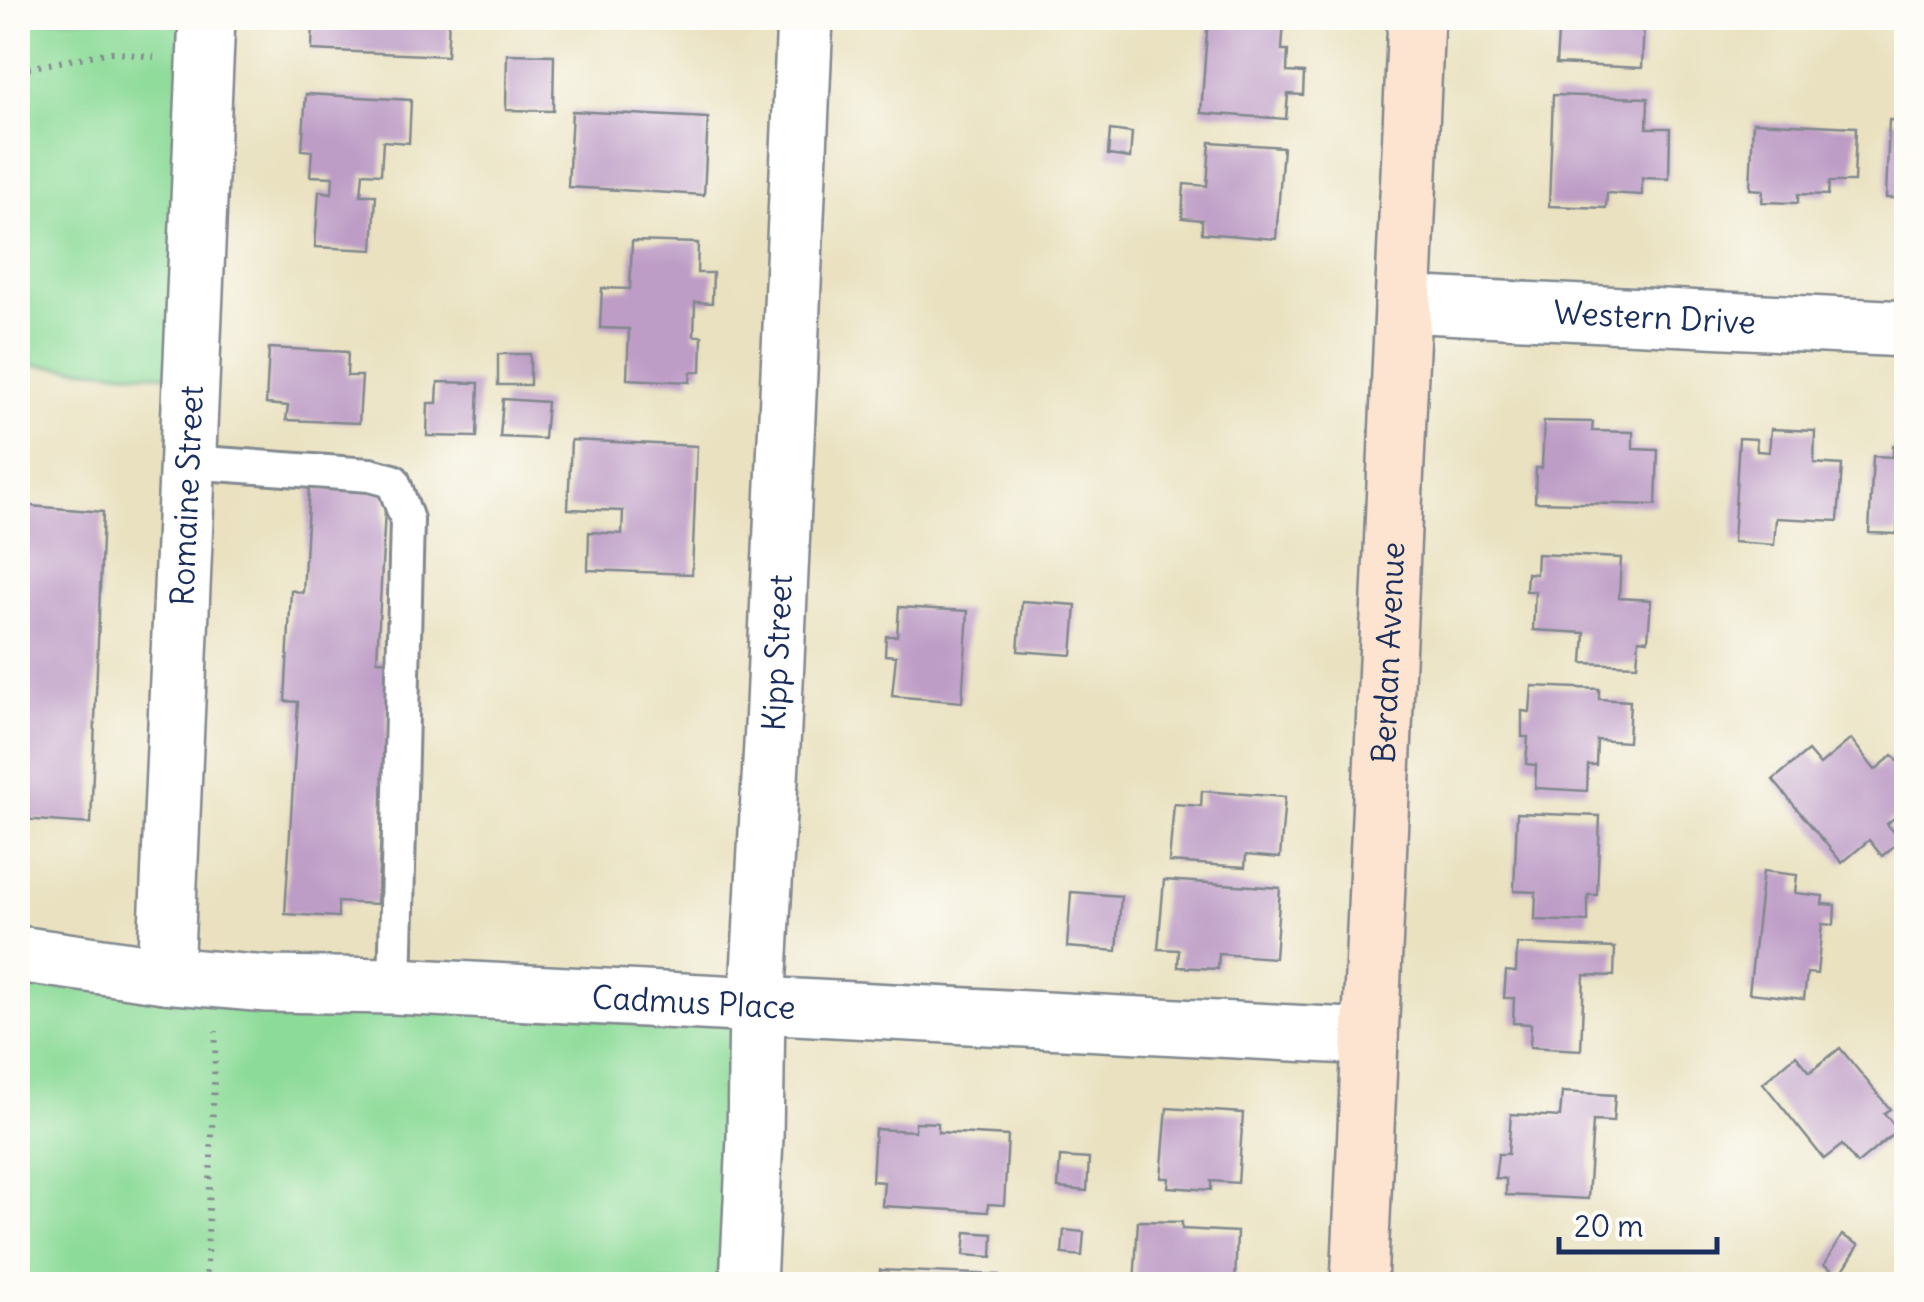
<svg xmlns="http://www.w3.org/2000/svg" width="1924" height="1302" viewBox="0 0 1924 1302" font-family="Delius,sans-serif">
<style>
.green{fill:#8ddb99;stroke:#54857c;stroke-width:2.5}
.building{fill:#bd9cc6}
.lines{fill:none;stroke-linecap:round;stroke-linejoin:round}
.lane-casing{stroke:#82888e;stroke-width:38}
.street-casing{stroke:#82888e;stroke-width:60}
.secondary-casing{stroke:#82888e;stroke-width:60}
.path{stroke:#82888e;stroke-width:6;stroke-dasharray:2.5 8;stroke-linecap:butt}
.lane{stroke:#fff;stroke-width:32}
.street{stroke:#fff;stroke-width:55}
.secondary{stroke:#fde4d0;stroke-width:55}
.labels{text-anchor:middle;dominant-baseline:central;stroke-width:8;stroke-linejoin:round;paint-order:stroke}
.street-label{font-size:32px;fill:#1b2f5e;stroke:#fdfcf7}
</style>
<rect width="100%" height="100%" fill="#fdfcf7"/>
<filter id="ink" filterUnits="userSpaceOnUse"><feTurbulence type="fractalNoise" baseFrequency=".01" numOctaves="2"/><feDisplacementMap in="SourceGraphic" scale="20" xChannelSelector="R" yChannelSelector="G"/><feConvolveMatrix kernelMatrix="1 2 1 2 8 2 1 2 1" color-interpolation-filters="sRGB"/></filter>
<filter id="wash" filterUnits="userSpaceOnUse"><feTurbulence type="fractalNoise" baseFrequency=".0048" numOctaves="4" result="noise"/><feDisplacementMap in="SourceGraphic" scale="40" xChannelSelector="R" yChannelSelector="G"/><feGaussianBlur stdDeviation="2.25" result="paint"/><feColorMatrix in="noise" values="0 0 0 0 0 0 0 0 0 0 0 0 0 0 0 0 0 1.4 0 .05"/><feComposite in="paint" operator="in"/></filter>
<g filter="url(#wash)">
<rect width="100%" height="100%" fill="#e9e1bf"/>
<!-- green -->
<g class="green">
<polygon points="18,18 182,18 191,377 18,364"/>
<polygon points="18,954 757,1006 748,1284 18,1284"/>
</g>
<g id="blocks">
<!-- building -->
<g class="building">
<polygon points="313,18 449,18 447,56 312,50"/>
<polygon points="1208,18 1284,18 1282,50 1288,50 1287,72 1304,73 1303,95 1288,94 1286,119 1201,113"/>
<polygon points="1559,18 1644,18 1642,68 1556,64"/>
<polygon points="507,54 554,55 553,111 506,110"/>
<polygon points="306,94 411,100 409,143 383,141 381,174 363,173 361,195 376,195 373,250 315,247 319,191 332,193 333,177 310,176 312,151 302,150"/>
<polygon points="1553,95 1648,98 1647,128 1670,128 1669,179 1642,178 1642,195 1607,193 1606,208 1549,206"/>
<polygon points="572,111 708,118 704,195 568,187"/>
<polygon points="1889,120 1906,121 1906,198 1886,198"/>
<polygon points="1753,122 1856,127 1854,182 1829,182 1828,195 1798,194 1798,203 1762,202 1763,190 1750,189"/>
<polygon points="1110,130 1132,133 1130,158 1108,155"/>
<polygon points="1210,142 1283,147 1276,239 1202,233 1202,220 1182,218 1184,184 1207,186"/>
<polygon points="632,241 698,243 697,273 713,273 712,303 695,302 694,336 702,336 701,372 691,372 690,382 627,379 629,329 600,328 602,288 630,289"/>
<polygon points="269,348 348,352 347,376 362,376 359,423 286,420 288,406 266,404"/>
<rect x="498" y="354" width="32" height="31"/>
<polygon points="438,382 479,383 477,437 427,436 428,403 437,403"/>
<polygon points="503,399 547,402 544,439 500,437"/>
<polygon points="1544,421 1593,422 1592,431 1633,432 1633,449 1658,450 1656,505 1535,502 1536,468 1542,468"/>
<polygon points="1771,429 1815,431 1814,463 1842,465 1838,521 1776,518 1774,545 1733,542 1739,438 1756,439 1757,451 1769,452"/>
<polygon points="571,440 697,446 692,574 588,570 589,532 622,534 623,511 568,509"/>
<polygon points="1893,445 1906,446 1906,516 1898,516 1897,534 1869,533 1873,456 1893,457"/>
<polygon points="309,487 386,491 377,660 391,661 377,904 338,902 338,917 285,914 298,702 285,701 291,590 303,593"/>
<polygon points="18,505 103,512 91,824 22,819 18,831"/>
<polygon points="1537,554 1621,558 1619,598 1651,600 1648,640 1639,639 1637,665 1583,663 1585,633 1533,630 1535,591 1526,591 1527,573 1536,574"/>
<polygon points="1022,601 1076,605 1072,655 1018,651"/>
<polygon points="899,607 968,611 962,702 892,696 896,656 885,655 886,636 897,636"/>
<polygon points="1532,686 1599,689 1599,699 1630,701 1628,742 1597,740 1596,765 1588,765 1587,791 1535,788 1536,765 1526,764 1528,737 1522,737 1522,711 1530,712"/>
<polygon points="1851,739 1875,770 1893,755 1906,771 1906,808 1887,824 1901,840 1882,856 1869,840 1842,863 1773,780 1808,751 1820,765"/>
<polygon points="1202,791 1285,797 1280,858 1246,855 1245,867 1169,862 1174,804 1201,806"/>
<polygon points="1517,813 1600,816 1597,895 1588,895 1588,922 1535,920 1536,892 1514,891"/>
<polygon points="1763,871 1797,875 1795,893 1823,896 1822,904 1835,905 1834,925 1822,924 1817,974 1807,973 1804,999 1749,993"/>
<polygon points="1164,880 1280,888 1275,958 1219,954 1218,969 1178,967 1179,950 1158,949"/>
<polygon points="1071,892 1121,896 1117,951 1067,947"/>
<polygon points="1517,944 1615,948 1614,976 1584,975 1581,1050 1530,1047 1531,1024 1513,1023 1514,998 1504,998 1506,971 1516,972"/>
<polygon points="1840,1048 1890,1109 1884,1113 1898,1130 1857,1164 1842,1145 1824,1159 1763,1083 1796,1055 1810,1072"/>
<polygon points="1562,1092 1615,1095 1613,1122 1593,1121 1588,1199 1506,1195 1506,1179 1495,1178 1498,1154 1508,1154 1511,1114 1560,1117"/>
<polygon points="1167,1108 1243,1113 1238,1183 1211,1181 1211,1190 1168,1187 1169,1178 1161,1178"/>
<polygon points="915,1122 938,1123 938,1132 1008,1136 1004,1205 988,1204 988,1212 882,1206 884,1182 872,1181 875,1129 915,1131"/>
<polygon points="1060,1157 1089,1159 1087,1191 1058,1188"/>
<polygon points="1138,1221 1182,1222 1182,1229 1237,1232 1235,1284 1134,1284"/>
<polygon points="1064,1230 1084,1232 1082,1256 1062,1254"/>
<polygon points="966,1232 993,1234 992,1257 964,1255"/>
<polygon points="1842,1235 1859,1245 1840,1275 1824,1265"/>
<polygon points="880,1270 1000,1275 1000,1284 879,1284"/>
</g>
</g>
</g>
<g filter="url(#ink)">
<use href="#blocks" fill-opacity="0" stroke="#82888e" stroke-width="2.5"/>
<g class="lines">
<defs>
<polyline id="lane" points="188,462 370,475 393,481 407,520 395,986"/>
<g id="street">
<path id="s1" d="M1403,304L1906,329"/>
<path id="s2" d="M18,954L165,975L267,984L395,986L1370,1037"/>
<path id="s3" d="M165,975L207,18"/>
<path id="s4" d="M748,1284L755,1138L757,1006L773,727L805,18"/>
</g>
<g id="secondary">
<path id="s5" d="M1359,1284L1416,18"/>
</g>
</defs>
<!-- lane casing -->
<use href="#lane" class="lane-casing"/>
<!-- street casing -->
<use href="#street" class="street-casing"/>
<!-- secondary casing -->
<use href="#secondary" class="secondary-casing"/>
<!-- path -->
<g class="path">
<polyline points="18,70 111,52 154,57"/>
<polyline points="206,1284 216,1031"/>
</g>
<!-- lane -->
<use href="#lane" class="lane"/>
<!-- street -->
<use href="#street" class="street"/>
<!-- secondary -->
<use href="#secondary" class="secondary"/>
</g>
</g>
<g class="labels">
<!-- street labels -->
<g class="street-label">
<text stroke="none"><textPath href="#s1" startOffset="252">Western Drive</textPath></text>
<text stroke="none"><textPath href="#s3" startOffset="480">Romaine Street</textPath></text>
<text stroke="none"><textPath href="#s4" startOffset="632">Kipp Street</textPath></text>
<text stroke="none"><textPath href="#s5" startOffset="632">Berdan Avenue</textPath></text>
<text stroke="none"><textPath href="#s2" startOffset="678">Cadmus Place</textPath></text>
</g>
</g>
<!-- margin -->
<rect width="1924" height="1302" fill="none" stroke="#fdfcf7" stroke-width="60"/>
<!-- scale -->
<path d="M1559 1237v15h158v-15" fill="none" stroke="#1b2f5e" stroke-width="5"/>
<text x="1574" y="1237" font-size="30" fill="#1b2f5e" stroke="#fdfcf7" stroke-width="8" paint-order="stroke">20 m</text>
</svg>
